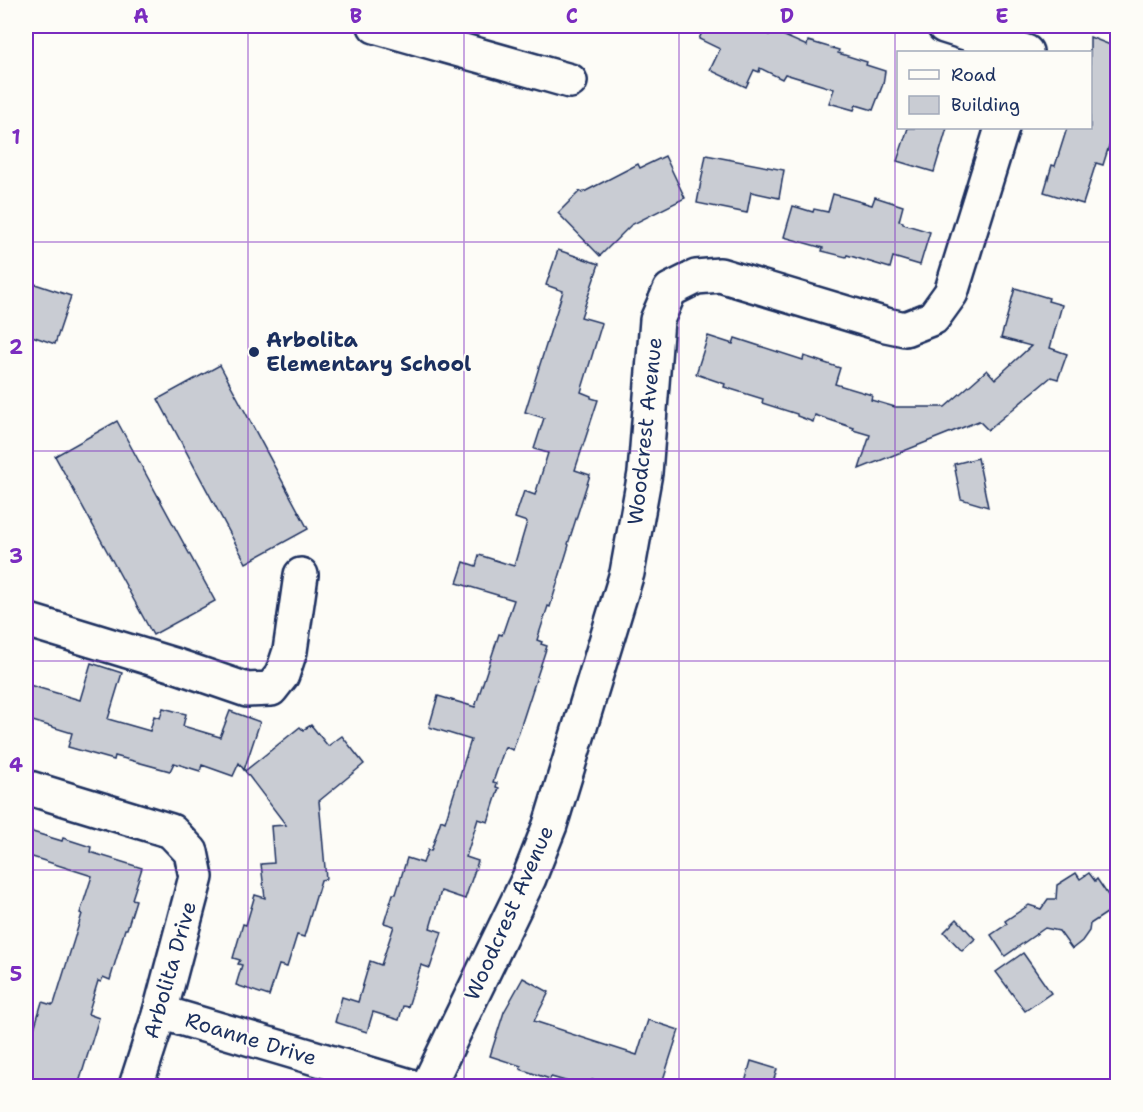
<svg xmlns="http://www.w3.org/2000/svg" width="1143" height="1112" viewBox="0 0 1143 1112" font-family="'Shantell Sans',sans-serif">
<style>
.building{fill:#c9ccd3;stroke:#1b2f5e;stroke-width:1.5}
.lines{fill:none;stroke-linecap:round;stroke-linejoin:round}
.minor-casing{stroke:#1b2f5e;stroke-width:38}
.minor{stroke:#fdfcf7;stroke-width:33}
.grid{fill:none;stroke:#7b2cbf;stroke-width:1.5;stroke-opacity:0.55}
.poi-dot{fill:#1b2f5e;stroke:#fdfcf7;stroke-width:2}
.labels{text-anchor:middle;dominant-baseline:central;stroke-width:4.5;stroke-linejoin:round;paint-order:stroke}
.poi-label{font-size:21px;font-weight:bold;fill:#1b2f5e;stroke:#fdfcf7;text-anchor:start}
.street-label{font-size:21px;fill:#1b2f5e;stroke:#fdfcf7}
.neatline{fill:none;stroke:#7b2cbf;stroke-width:2}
.grid-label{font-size:20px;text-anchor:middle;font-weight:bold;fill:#7b2cbf}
</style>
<rect width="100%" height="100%" fill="#fdfcf7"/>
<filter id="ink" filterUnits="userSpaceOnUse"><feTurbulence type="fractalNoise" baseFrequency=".0167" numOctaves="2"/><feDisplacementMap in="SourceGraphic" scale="12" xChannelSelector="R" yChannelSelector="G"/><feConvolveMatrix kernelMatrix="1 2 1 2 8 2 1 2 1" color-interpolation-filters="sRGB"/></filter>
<g filter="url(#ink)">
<!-- building -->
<g class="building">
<polygon points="705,26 750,26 769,35 771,30 807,46 808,41 839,50 838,53 867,62 866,65 885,71 883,84 873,110 856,105 854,110 829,103 834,89 785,74 782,79 760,68 759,72 754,70 746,87 710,70 720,49 699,39"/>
<polygon points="1090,37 1118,48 1118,117 1103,165 1096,163 1083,204 1044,192 1052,165 1055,166 1067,128 1090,128"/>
<polygon points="908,128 947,128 934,172 897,161"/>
<polygon points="706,155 784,170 779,198 751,192 747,213 697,203"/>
<polygon points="665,156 685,198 631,225 600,256 558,213 580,191 582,193 638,164 640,168"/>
<polygon points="833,194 872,205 875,197 903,206 899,221 903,222 903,224 930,232 920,265 893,257 890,268 847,255 846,257 822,251 823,248 784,237 793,206 813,212 814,209 828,212"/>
<polygon points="558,250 599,264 581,317 602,323 581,392 591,396 591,398 598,400 575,470 590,475 568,544 569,545 550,607 548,606 537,640 542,642 541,644 547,646 513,750 505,747 493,782 497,783 496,787 499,788 488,822 478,819 466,857 478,861 465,899 441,891 430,928 442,932 430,968 421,965 408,1007 403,1006 399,1020 373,1012 367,1032 335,1022 342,997 358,1002 370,961 381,965 394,926 384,923 393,894 396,894 407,858 423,863 428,850 431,851 441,820 445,822 471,740 429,727 438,696 475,707 499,634 502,635 514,600 457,583 464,562 476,566 479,555 514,566 527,522 515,518 524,491 535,495 548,453 534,449 544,418 525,412 563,291 546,285"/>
<polygon points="26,281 71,296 55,344 26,334"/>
<polygon points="1015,288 1049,298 1048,301 1062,305 1050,348 1067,354 1058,379 1051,377 988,430 979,421 859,469 870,435 853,430 854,428 815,415 813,422 797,416 797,414 762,403 763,399 724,387 725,384 696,374 708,336 733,344 735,338 803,360 804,356 840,368 835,384 872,395 871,400 895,407 945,407 987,370 995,379 1031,346 1001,338"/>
<polygon points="220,365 308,529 246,563 158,399"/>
<polygon points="117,421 215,601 153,635 55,456"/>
<polygon points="978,458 988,507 961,499 954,464"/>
<polygon points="91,663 122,673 108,719 150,731 154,716 160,718 163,708 186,714 183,726 220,737 230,711 260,722 244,770 239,763 233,776 202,765 200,771 174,763 170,771 115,756 114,760 68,747 72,733 26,719 26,684 80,700"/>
<polygon points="311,725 328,746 342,736 364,764 319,801 326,879 321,880 304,937 297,935 287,967 279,965 269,996 236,985 242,965 238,964 240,960 233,958 243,924 246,925 255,895 265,898 261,864 274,863 271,826 286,825 245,771 300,727 303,730"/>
<polygon points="26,830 62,841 63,838 91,847 90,852 142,868 132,899 136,900 127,929 125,929 110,980 103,977 101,982 98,981 88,1014 99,1018 78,1086 61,1080 59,1086 26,1086 26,1056 42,1002 52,1005 52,1004 54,1004 82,914 80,913 92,876 26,855"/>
<polygon points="1076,873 1080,879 1089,873 1095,881 1097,879 1116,907 1090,924 1089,931 1082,941 1072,949 1059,931 1045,928 1005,956 991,935 1007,924 1005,921 1029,905 1041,909 1048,899 1056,899 1057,885"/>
<polygon points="957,919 975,939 962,951 944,932"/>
<polygon points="1023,953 1051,993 1025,1011 996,972"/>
<polygon points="523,978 549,992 534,1021 565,1031 565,1032 637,1055 648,1020 679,1030 661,1086 613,1086 592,1080 590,1086 583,1086 551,1077 550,1079 520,1069 521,1066 490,1056 504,1012"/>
<polygon points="751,1061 777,1069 772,1086 744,1086"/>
</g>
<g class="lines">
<defs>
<g id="minor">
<polyline points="375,26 570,81"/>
<polyline points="944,26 1026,52"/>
<polyline points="26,620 177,666 247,690 271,689 282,675 290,651 301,575"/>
<polyline points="26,787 171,831 191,852 196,877 160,1012 136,1086"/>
<polyline points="160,1012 410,1086"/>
<polyline points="428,1086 529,878 550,825 627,573 645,473 657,320 670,290 696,277 720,275 886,325 905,329 933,318 951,293 1002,128"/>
</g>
</defs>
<!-- minor casing -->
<use href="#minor" class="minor-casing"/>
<!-- minor -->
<use href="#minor" class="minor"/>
</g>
</g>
<!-- grid -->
<path class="grid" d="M248,26V1086M464,26V1086M679,26V1086M895,26V1086M26,242H1118M26,451H1118M26,661H1118M26,870H1118"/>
<!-- markers -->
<circle class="poi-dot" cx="254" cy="352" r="6"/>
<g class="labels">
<!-- poi labels -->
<g class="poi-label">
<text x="266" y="340">Arbolita<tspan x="266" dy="24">Elementary School</tspan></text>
</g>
<!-- street labels -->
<g class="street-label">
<text transform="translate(645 431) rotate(-84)">Woodcrest Avenue</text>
<text transform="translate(509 913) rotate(-66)">Woodcrest Avenue</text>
<text transform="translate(170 970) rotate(-74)">Arbolita Drive</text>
<text transform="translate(251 1039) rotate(17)">Roanne Drive</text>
</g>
</g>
<!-- margin -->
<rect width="1143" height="1112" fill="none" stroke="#fdfcf7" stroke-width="66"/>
<!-- legend -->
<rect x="897" y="51" width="195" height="78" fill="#fdfcf7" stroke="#a3aaba" stroke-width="1.5"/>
<rect x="909" y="70" width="30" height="9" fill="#fdfcf7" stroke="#a3aaba" stroke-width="1.5"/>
<text x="951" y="81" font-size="18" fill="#1b2f5e">Road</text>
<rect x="909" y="96" width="30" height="18" fill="#c9ccd3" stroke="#a3aaba" stroke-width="1.5"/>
<text x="951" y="111" font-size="18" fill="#1b2f5e">Building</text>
<rect x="33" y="33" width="1077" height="1046" class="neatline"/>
<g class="grid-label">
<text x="141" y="23">A</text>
<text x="356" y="23">B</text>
<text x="572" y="23">C</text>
<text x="787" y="23">D</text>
<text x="1002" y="23">E</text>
<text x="16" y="144">1</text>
<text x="16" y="354">2</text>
<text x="16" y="563">3</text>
<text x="16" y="772">4</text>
<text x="16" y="981">5</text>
</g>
</svg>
